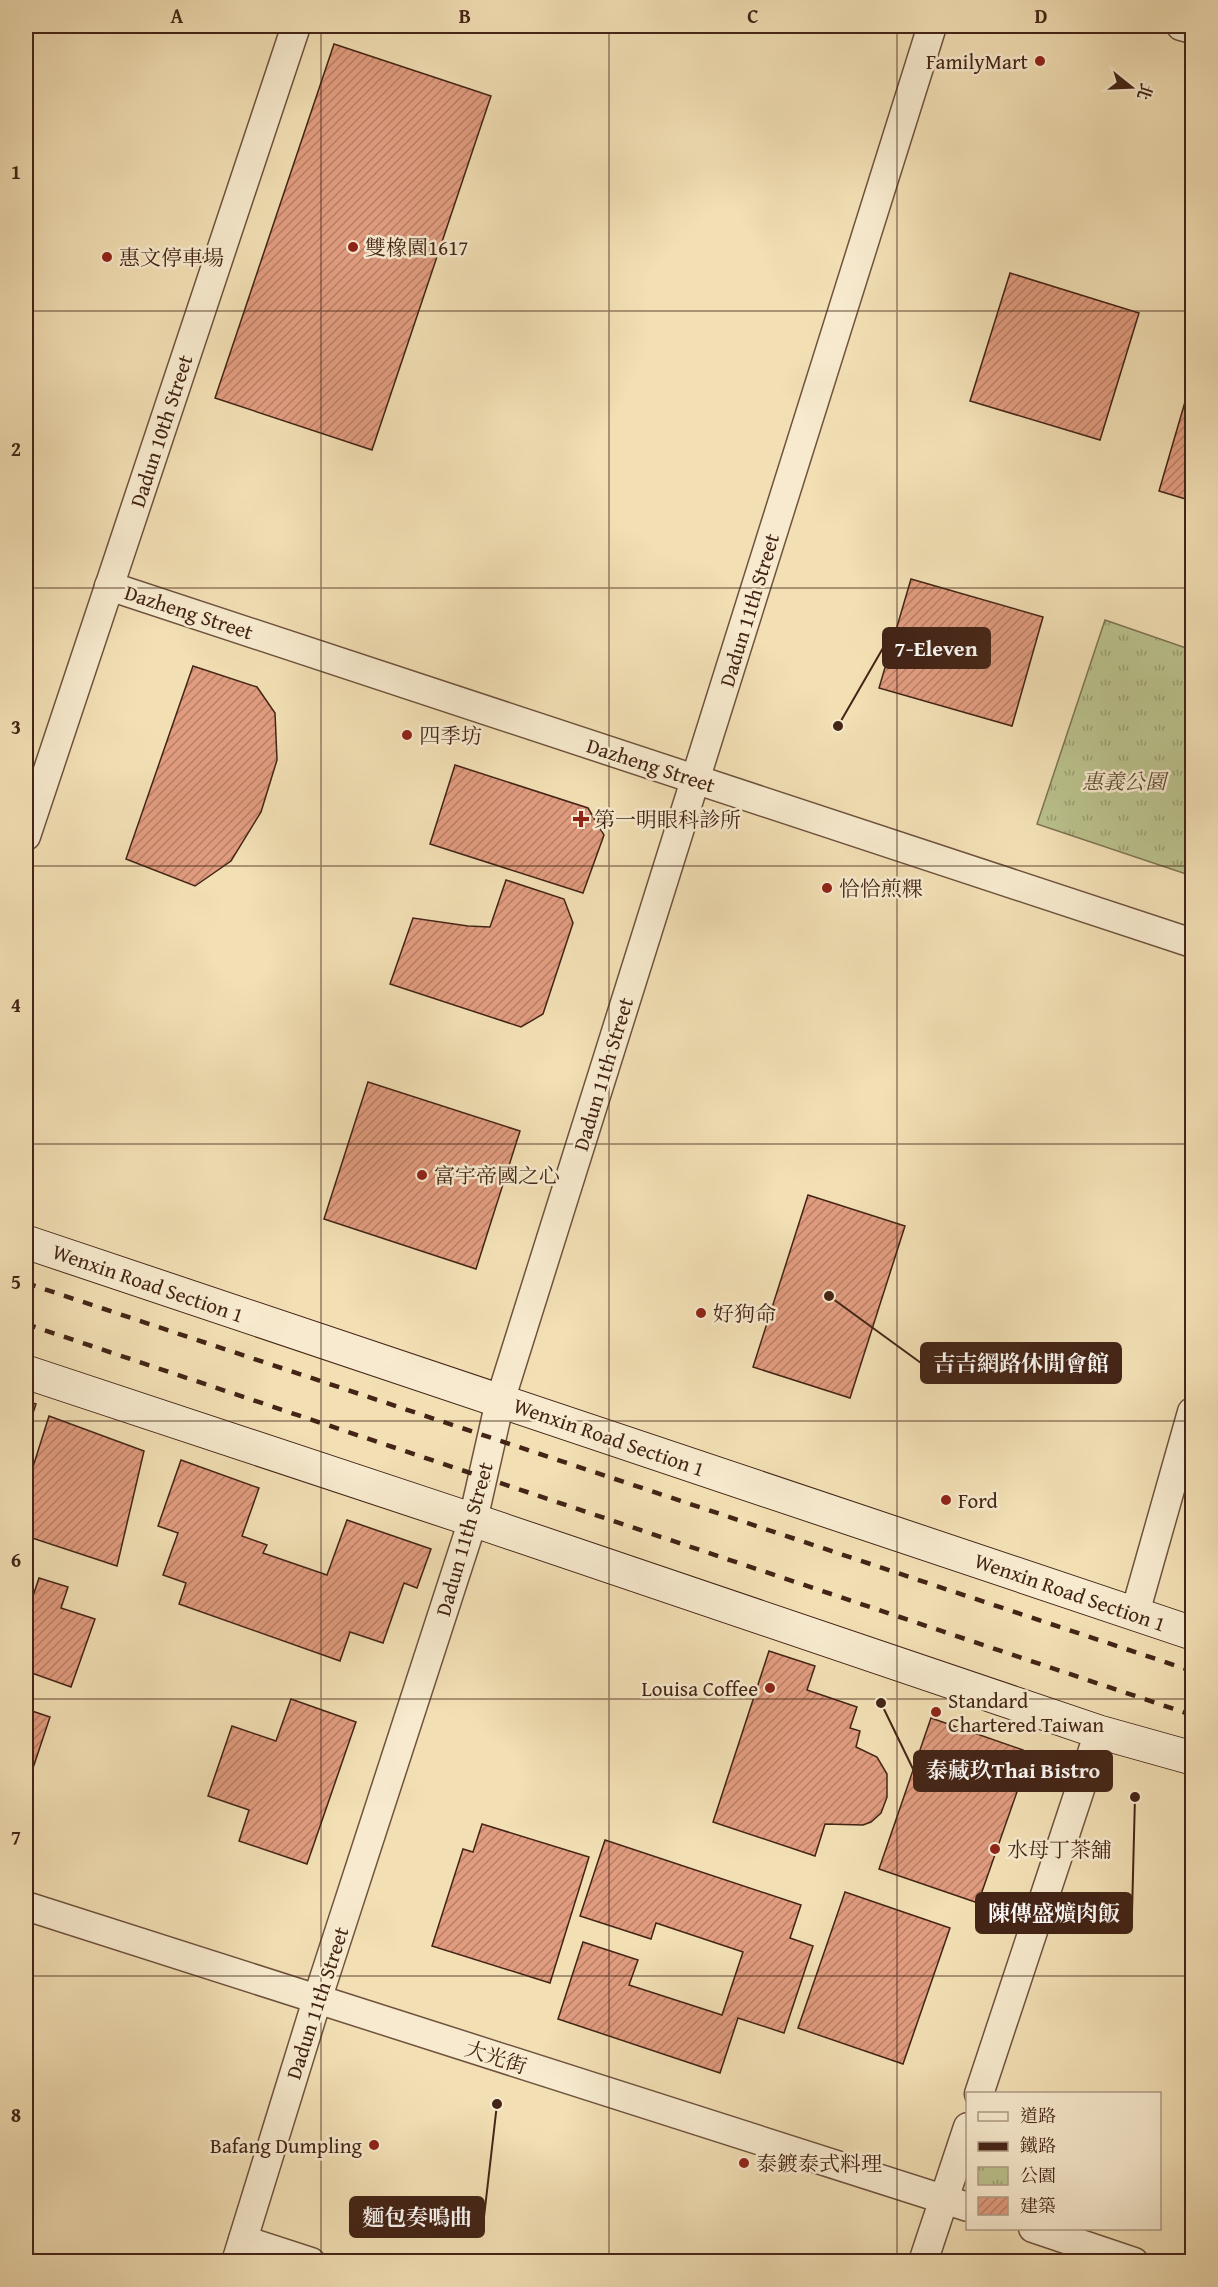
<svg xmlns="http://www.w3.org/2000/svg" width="1218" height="2287" viewBox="0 0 1218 2287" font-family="'Gentium Book Plus','Noto Serif TC',serif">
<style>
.park{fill:url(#park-tufts);stroke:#7e7352;stroke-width:1.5}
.building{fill:url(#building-hatch);stroke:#432416;stroke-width:1.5}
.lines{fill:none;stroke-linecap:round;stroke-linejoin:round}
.minor-casing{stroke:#6f533e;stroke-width:31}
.secondary-casing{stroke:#432416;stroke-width:35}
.minor{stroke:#f7eace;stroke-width:28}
.secondary{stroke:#f7eace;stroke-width:33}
.rail{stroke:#432416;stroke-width:4.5;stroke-dasharray:10 10;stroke-linecap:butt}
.grid{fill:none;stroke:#432416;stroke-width:1.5;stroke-opacity:0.55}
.poi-dot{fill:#8f2418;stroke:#f7eace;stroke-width:2}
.labels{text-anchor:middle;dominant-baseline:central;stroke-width:5;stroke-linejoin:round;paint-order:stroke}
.poi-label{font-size:21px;fill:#432416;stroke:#f7eace;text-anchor:start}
.street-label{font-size:21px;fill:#432416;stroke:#f7eace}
.park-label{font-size:21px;font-style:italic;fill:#614c34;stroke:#f7eace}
.leader{fill:none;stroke:#432416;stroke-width:2}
.callout-dot{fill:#432416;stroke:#f7eace;stroke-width:2}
.callout{fill:#432416;stroke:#432416;stroke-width:2}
.callout-label{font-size:22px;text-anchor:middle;font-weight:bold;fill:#fff}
.neatline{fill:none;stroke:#432416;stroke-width:2}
.grid-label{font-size:20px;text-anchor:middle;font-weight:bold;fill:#432416}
</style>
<defs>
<pattern id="park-tufts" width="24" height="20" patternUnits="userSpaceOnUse" patternTransform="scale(1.5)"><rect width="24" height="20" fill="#bac28d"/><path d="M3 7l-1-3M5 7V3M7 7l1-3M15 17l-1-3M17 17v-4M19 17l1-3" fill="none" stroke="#999d72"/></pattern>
<pattern id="building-hatch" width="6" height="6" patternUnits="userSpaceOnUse" patternTransform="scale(1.5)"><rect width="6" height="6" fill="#e19c7f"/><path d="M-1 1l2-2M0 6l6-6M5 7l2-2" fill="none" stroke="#b87f67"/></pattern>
</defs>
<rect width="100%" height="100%" fill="#f2dfb4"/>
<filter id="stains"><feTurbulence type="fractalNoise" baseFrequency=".00333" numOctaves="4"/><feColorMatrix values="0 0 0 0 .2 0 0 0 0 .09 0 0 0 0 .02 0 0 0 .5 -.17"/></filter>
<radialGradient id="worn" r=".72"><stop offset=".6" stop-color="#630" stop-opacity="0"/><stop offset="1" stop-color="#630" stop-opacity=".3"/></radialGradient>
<!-- park -->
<polygon class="park" points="1105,620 1192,650 1192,876 1037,824"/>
<!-- building -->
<g class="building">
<polygon points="334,44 491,96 372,450 215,398"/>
<polygon points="1010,273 1139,313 1100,440 970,401"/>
<polygon points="1192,378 1192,501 1159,491"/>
<polygon points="911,579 1043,617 1012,726 879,688"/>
<polygon points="193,666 257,687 275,713 277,760 261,812 231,861 195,886 126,859"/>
<polygon points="455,765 588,808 604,835 583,893 430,844"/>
<polygon points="506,880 564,899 573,923 543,1014 521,1027 390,984 413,918 468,926 490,927"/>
<polygon points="368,1082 520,1131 476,1269 324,1219"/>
<polygon points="808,1195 905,1226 850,1398 753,1367"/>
<polygon points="26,1401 36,1404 26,1434"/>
<polygon points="49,1416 144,1451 117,1566 26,1536 26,1489"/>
<polygon points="181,1460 259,1488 242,1536 267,1545 263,1553 327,1575 347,1520 431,1549 417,1588 404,1583 383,1643 350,1632 340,1661 179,1604 186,1583 163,1575 178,1533 158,1526"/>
<polygon points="39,1578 68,1587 61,1608 95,1619 71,1687 26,1671 26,1591 34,1593"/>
<polygon points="769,1651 815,1666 807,1690 857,1707 850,1728 860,1731 856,1747 877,1757 887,1774 887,1797 881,1813 871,1822 863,1825 825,1824 815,1856 713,1822"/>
<polygon points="291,1699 356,1722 307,1864 239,1841 249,1810 208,1796 232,1726 276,1741"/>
<polygon points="26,1709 50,1717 26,1789"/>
<polygon points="931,1718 1023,1750 1017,1767 1025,1769 978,1903 879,1869"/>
<polygon points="482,1824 589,1857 550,1983 432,1946 463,1849 473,1852"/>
<polygon points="605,1840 801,1905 790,1938 813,1946 784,2033 738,2018 720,2073 558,2019 583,1942 638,1960 629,1985 722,2015 743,1952 656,1923 651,1939 580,1916"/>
<polygon points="845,1892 950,1928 903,2064 798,2028"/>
</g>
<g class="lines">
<defs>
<g id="minor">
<polyline points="1181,26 1192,29"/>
<polyline points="109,586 1192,943"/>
<polyline points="26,836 296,26"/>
<polyline points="1135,1613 1192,1412"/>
<polyline points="26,1906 968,2207"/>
<polyline points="979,2094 1099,1732"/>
<polyline points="1033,2228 1134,2262"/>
<polyline points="243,2240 311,2262"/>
<polyline points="236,2262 317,2000 473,1520 500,1401 932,26"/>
<polyline points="923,2262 968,2127"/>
</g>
<g id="secondary">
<polyline points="26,1242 1192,1633"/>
<polyline points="26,1372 473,1520 1099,1732 1192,1758"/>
</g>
</defs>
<!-- minor casing -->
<use href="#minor" class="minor-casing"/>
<!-- secondary casing -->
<use href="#secondary" class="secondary-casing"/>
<!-- minor -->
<use href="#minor" class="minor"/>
<!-- secondary -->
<use href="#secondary" class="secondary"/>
<!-- rail -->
<g class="rail">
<polyline points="26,1283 1192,1671"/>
<polyline points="26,1324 1192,1715"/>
</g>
</g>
<!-- grid -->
<path class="grid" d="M321,26V2262M609,26V2262M897,26V2262M26,311H1192M26,588H1192M26,866H1192M26,1144H1192M26,1421H1192M26,1699H1192M26,1976H1192"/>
<!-- markers -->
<g class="poi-dot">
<circle cx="1040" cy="61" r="6"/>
<circle cx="353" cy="247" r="6"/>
<circle cx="107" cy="257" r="6"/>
<circle cx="407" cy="735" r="6"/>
<path d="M578 810h6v6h6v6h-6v6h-6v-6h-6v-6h6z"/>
<circle cx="827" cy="888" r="6"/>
<circle cx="422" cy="1175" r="6"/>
<circle cx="701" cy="1313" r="6"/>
<circle cx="946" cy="1500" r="6"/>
<circle cx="770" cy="1688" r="6"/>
<circle cx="936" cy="1712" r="6"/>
<circle cx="995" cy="1849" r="6"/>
<circle cx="374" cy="2145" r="6"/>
<circle cx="744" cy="2163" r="6"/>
</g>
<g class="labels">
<!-- poi labels -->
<g class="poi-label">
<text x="1028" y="61" text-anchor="end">FamilyMart</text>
<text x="365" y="247">雙橡園1617</text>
<text x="119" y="257">惠文停車場</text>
<text x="419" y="735">四季坊</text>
<text x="594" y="819">第一明眼科診所</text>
<text x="839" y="888">恰恰煎粿</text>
<text x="434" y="1175">富宇帝國之心</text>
<text x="713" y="1313">好狗命</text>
<text x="958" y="1500">Ford</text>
<text x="758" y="1688" text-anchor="end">Louisa Coffee</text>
<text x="948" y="1700">Standard<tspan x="948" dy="24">Chartered Taiwan</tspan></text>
<text x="1007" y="1849">水母丁茶舖</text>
<text x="362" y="2145" text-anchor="end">Bafang Dumpling</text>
<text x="756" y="2163">泰鍍泰式料理</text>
</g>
<!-- street labels -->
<g class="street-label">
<text transform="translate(161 431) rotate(-72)">Dadun 10th Street</text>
<text transform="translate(749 610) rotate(-73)">Dadun 11th Street</text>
<text transform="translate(189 612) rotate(18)">Dazheng Street</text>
<text transform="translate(651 765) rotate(18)">Dazheng Street</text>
<text transform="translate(603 1074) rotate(-73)">Dadun 11th Street</text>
<text transform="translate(148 1283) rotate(19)">Wenxin Road Section 1</text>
<text transform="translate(609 1437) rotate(19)">Wenxin Road Section 1</text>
<text transform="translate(464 1539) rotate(-74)">Dadun 11th Street</text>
<text transform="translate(1070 1592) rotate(19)">Wenxin Road Section 1</text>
<text transform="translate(317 2003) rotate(-72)">Dadun 11th Street</text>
<text transform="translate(496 2057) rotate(18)">大光街</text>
</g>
<!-- park labels -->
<g class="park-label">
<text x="1124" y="781">惠義公園</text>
</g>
</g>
<!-- callouts -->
<path class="leader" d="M838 726L883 648M829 1296L921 1363M881 1703L914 1771M1135 1797L1132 1913M497 2104L484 2217"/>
<g class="callout-dot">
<circle cx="838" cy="726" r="6"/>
<circle cx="829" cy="1296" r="6"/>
<circle cx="881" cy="1703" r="6"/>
<circle cx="1135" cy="1797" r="6"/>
<circle cx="497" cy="2104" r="6"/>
</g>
<g class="callout">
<rect x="883" y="628" width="107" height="40" rx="6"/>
<rect x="921" y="1343" width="200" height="40" rx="6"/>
<rect x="914" y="1751" width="198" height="40" rx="6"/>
<rect x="976" y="1893" width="156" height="40" rx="6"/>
<rect x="350" y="2197" width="134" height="40" rx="6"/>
</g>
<g class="callout-label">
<text x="936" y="656">7-Eleven</text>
<text x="1021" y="1371">吉吉網路休閒會館</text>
<text x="1013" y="1778">泰藏玖Thai Bistro</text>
<text x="1054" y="1921">陳傳盛爌肉飯</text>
<text x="417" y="2225">麵包奏鳴曲</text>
</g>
<!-- margin -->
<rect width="1218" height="2287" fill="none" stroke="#f2dfb4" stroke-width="66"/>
<!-- legend -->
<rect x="966" y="2092" width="195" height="138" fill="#f7eace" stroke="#af9b84" stroke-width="1.5"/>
<rect x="978" y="2112" width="30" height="9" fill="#f7eace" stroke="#af9b84" stroke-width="1.5"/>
<text x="1020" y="2122" font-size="18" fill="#432416">道路</text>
<rect x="978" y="2142" width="30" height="9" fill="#432416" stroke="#af9b84" stroke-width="1.5"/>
<text x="1020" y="2152" font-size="18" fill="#432416">鐵路</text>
<rect x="978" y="2167" width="30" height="18" fill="url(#park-tufts)" stroke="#af9b84" stroke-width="1.5"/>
<text x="1020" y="2182" font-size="18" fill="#432416">公園</text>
<rect x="978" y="2197" width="30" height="18" fill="url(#building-hatch)" stroke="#af9b84" stroke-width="1.5"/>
<text x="1020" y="2212" font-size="18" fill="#432416">建築</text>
<!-- north arrow -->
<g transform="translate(1131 87) rotate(108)" stroke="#f7eace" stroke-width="4.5" paint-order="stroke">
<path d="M0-4.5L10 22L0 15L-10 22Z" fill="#432416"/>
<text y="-9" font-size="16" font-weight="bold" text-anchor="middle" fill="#432416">北</text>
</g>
<rect x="33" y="33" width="1152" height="2221" class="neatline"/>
<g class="grid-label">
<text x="177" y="23">A</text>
<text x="465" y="23">B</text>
<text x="753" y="23">C</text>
<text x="1041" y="23">D</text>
<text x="16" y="179">1</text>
<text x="16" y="456">2</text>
<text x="16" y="734">3</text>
<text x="16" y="1012">4</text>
<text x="16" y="1289">5</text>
<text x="16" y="1567">6</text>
<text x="16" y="1844">7</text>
<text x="16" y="2122">8</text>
</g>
<rect width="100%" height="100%" filter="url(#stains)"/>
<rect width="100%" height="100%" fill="url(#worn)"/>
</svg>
